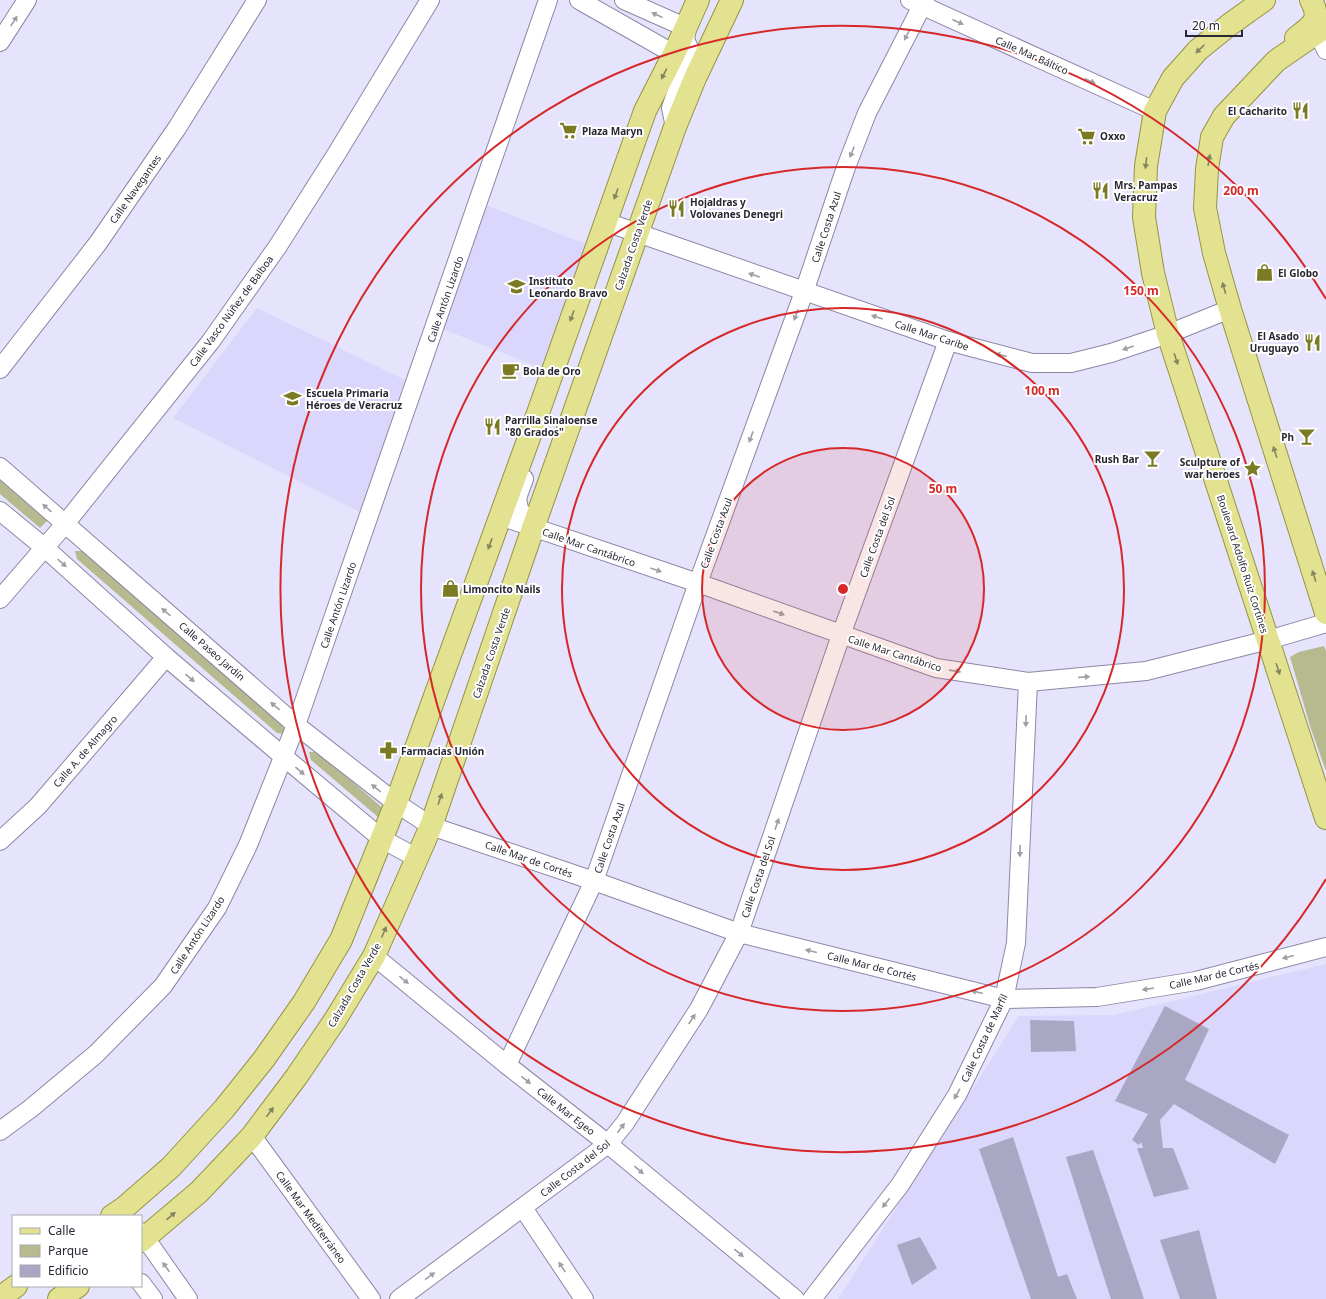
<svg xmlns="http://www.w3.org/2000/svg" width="1326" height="1299" viewBox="0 0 1326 1299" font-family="'Noto Sans',sans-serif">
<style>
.built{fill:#dad6fc}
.green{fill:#b7b98f}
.building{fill:#aaa7c5}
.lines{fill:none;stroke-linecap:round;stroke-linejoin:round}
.minor-casing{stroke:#8b88a4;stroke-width:20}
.major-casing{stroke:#949441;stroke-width:24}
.minor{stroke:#fff;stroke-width:18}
.major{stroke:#e2e291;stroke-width:22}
.oneway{fill:#9e9ea3}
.oneway2{fill:#858462}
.ring{fill:none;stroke:#d62828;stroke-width:2}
.labels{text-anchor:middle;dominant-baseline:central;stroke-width:4;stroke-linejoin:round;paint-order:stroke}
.street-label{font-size:10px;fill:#282733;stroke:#fff}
.poi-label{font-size:10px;font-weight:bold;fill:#282733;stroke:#fff;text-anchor:start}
.centre{fill:#d62828;stroke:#fff;stroke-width:2}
.ring-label{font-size:12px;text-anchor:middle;font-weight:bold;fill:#d62828;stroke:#fff;stroke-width:4;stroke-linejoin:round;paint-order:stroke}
</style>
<rect width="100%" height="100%" fill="#e6e4fd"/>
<!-- built -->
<g class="built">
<polygon points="478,202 596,248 551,372 435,326"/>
<polygon points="257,308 405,380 360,512 173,418"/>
<polygon points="1326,964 1326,1299 838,1299 1019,1016 1114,1015"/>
</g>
<!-- green -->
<g class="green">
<polygon points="0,479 48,520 40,528 0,494"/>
<polygon points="75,551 84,551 283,726 285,734 277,733 77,559"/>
<polygon points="1324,646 1326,651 1326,771 1311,729 1290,657 1299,652"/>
<polygon points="309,752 318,752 385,810 386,818 378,817 311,760"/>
</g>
<!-- building -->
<g class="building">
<polygon points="1165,1006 1209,1029 1185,1080 1289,1135 1275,1164 1174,1104 1160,1120 1163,1148 1173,1148 1189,1189 1154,1197 1137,1148 1143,1148 1141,1142 1139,1145 1132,1140 1148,1114 1115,1101"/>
<polygon points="1030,1020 1074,1021 1076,1051 1031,1052"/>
<polygon points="1013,1137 1058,1277 1067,1274 1077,1299 1031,1299 979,1149"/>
<polygon points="1093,1150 1136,1275 1144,1299 1111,1299 1106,1284 1066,1157"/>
<polygon points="1199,1230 1217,1299 1180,1299 1160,1240"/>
<polygon points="920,1237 937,1268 912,1285 897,1245"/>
</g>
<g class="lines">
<defs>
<g id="minor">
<polyline points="579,0 674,54"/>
<polyline points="624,0 687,28 685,40 690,50 689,56 671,108 675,127"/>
<polyline points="910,0 1155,111"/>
<polyline points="1318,32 1326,50"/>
<polyline points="0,42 27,0"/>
<polyline points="606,222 948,341 1032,363 1071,363 1111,353 1168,334 1230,309"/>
<polyline points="0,369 98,243 177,128 257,0"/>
<polyline points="0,467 296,725 396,803 431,826 594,881 739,933 1004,999 1097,997 1196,981 1326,947"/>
<polyline points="524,479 517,498 519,509 533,528"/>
<polyline points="0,511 45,548 166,657 284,757 382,839 417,858"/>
<polyline points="500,516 698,583 936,668 1028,682 1146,671 1268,640 1326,623"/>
<polyline points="0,599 65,524 211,341 278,246 337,153 430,0"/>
<polyline points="0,841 38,806 166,657"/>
<polyline points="374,956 507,1065 608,1144 795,1299"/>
<polyline points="507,1065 594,881 698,583 804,292 845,170 867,113 925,0"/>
<polyline points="0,1131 30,1109 96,1054 163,986 217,908 248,845 296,725 548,0"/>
<polyline points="252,1136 371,1299"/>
<polyline points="523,1208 584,1299"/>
<polyline points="141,1232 188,1299"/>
<polyline points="141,1283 153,1299"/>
<polyline points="399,1299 608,1144 625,1123 699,1009 739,933 841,635 948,341"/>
<polyline points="812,1299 900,1185 957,1095 1004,999 1016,943 1028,682"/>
</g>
<g id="major">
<polyline points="1264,0 1229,25 1198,50 1173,78 1155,111 1146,166 1144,217 1153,273 1168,334 1326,818"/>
<polyline points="1326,28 1318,32 1276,61 1224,116 1212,137 1207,169 1205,208 1214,253 1230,309 1326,613"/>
<path d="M1296,38C1312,25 1322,21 1311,0"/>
<polyline points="112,1216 124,1208 171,1167 224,1109 264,1059 304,1002 341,940 396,803 538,413 645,111 674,54 698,0"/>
<polyline points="141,1241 199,1192 252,1136 297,1076 335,1020 374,956 431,826 533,528 675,127 695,78 732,0"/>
<polyline points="0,1298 16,1286"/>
<polyline points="59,1299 78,1286"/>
</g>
</defs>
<!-- minor casing -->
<use href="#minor" class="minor-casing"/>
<!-- major casing -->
<use href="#major" class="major-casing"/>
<!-- minor -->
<use href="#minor" class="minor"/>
<!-- major -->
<use href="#major" class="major"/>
</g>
<!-- one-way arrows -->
<defs><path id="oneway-solid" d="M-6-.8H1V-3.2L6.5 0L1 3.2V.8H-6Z"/></defs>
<g class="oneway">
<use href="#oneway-solid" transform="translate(657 15) rotate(-156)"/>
<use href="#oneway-solid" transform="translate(14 21) rotate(-57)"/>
<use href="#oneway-solid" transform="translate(958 22) rotate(24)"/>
<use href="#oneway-solid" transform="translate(907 35) rotate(117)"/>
<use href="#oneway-solid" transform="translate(1090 81) rotate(24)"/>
<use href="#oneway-solid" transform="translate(852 152) rotate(112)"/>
<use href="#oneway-solid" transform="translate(754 275) rotate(-161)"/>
<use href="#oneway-solid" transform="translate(796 315) rotate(110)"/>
<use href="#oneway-solid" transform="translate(877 317) rotate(-161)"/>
<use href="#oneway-solid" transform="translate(1128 348) rotate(161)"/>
<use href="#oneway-solid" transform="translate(1001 355) rotate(-166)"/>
<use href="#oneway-solid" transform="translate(751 437) rotate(110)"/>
<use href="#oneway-solid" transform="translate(47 508) rotate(-139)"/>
<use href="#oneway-solid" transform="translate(62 563) rotate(42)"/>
<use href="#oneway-solid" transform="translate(656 570) rotate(19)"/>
<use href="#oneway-solid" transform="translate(166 612) rotate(-139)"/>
<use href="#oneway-solid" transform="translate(779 613) rotate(20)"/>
<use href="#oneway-solid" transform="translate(955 671) rotate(8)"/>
<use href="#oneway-solid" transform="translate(1084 677) rotate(-5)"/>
<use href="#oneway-solid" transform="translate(190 678) rotate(40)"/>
<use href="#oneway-solid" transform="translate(275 706) rotate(-139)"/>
<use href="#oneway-solid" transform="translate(1026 721) rotate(92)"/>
<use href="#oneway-solid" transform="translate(300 771) rotate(40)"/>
<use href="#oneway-solid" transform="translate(376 788) rotate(-141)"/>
<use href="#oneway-solid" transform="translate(777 824) rotate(-71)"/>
<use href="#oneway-solid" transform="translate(1020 851) rotate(92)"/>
<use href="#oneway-solid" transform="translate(811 951) rotate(-166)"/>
<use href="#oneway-solid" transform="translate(1288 957) rotate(165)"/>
<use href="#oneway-solid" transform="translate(404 980) rotate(39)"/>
<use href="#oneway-solid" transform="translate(1148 989) rotate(171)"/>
<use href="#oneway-solid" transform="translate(977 992) rotate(-166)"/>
<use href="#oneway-solid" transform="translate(692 1019) rotate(-57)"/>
<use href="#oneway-solid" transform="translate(526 1080) rotate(38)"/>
<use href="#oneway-solid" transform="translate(957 1094) rotate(119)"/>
<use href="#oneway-solid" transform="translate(621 1128) rotate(-53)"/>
<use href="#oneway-solid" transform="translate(639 1170) rotate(40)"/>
<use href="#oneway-solid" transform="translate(886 1203) rotate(128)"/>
<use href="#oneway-solid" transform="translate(739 1253) rotate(40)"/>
<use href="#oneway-solid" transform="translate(166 1267) rotate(-125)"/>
<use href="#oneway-solid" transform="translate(562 1267) rotate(-124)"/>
<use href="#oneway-solid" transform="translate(430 1276) rotate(-36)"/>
</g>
<g class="oneway2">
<use href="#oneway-solid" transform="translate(1200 49) rotate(137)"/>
<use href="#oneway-solid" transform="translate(664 74) rotate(117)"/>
<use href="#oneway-solid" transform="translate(1209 160) rotate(-80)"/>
<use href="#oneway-solid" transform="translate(1146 163) rotate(97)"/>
<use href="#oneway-solid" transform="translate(616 194) rotate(110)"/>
<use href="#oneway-solid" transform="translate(1224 288) rotate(-106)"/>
<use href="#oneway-solid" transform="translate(572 316) rotate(110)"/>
<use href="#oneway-solid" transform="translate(1176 359) rotate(72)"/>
<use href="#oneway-solid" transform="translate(1275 452) rotate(-108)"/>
<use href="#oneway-solid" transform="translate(490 544) rotate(110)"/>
<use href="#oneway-solid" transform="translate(1314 576) rotate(-108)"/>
<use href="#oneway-solid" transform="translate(1278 669) rotate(72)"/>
<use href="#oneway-solid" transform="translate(440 799) rotate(-71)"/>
<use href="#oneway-solid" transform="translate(384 932) rotate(-66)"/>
<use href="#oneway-solid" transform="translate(270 1112) rotate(-53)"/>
<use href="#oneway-solid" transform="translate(171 1216) rotate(-41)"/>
</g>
<!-- distance rings -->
<circle cx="843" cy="589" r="141" fill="#d62828" fill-opacity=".12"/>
<g class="ring">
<circle cx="843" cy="589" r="141"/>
<circle cx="843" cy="589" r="281"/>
<circle cx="843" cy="589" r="422"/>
<path d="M1326 879A563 563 0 1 1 1326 299"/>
</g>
<!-- icons -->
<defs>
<symbol id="restaurant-bare" viewBox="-9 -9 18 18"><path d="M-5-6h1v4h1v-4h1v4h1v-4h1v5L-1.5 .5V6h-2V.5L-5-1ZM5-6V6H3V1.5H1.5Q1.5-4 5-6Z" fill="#7a7b22" stroke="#fff" stroke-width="2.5" paint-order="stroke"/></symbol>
<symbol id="supermarket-bare" viewBox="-9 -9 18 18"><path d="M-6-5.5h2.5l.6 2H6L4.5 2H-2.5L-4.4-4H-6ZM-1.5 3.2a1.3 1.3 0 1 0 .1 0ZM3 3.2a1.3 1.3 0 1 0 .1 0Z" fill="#7a7b22" stroke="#fff" stroke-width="2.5" paint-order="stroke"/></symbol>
<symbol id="shop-bare" viewBox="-9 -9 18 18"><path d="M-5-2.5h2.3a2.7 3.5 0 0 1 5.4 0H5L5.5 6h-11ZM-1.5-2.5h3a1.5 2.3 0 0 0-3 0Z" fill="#7a7b22" stroke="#fff" stroke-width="2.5" paint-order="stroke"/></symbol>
<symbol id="school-bare" viewBox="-9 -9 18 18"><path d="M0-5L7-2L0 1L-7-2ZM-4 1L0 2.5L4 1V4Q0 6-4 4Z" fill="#7a7b22" stroke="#fff" stroke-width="2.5" paint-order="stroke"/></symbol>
<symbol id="cafe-bare" viewBox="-9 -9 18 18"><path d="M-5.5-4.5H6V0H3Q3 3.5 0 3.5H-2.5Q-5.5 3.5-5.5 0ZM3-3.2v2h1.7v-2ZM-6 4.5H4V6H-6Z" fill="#7a7b22" stroke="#fff" stroke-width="2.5" paint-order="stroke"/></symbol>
<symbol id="bar-bare" viewBox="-9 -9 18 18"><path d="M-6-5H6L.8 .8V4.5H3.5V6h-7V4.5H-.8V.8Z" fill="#7a7b22" stroke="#fff" stroke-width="2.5" paint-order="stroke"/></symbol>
<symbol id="sight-bare" viewBox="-9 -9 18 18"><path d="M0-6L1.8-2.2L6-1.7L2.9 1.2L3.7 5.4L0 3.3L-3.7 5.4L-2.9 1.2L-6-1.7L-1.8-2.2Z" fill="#7a7b22" stroke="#fff" stroke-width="2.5" paint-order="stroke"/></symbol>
<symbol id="pharmacy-bare" viewBox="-9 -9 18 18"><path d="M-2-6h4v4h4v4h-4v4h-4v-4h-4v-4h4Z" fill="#7a7b22" stroke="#fff" stroke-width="2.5" paint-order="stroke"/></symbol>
</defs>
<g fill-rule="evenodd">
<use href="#restaurant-bare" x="1288" y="98" width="25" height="25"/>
<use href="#supermarket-bare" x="556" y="118" width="25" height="25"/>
<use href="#supermarket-bare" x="1074" y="124" width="25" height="25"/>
<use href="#restaurant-bare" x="1088" y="178" width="25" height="25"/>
<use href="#restaurant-bare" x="664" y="196" width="25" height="25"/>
<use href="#shop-bare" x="1252" y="260" width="25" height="25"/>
<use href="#school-bare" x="504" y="274" width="25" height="25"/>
<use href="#restaurant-bare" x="1300" y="330" width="25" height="25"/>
<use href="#cafe-bare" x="498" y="358" width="25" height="25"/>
<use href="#school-bare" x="280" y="386" width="25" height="25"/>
<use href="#restaurant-bare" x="480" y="414" width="25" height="25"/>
<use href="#bar-bare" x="1294" y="424" width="25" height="25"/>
<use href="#bar-bare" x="1140" y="446" width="25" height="25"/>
<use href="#sight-bare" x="1240" y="456" width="25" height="25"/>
<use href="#shop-bare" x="438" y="576" width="25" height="25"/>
<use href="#pharmacy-bare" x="376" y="738" width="25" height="25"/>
</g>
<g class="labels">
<!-- street labels -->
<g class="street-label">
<text transform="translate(1032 55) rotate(24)">Calle Mar Báltico</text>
<text transform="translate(135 189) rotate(-55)">Calle Navegantes</text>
<text transform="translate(826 227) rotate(-72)">Calle Costa Azul</text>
<text transform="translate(633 245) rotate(-71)">Calzada Costa Verde</text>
<text transform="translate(445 299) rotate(-71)">Calle Antón Lizardo</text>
<text transform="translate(231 311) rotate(-54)">Calle Vasco Núñez de Balboa</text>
<text transform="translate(932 335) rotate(18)">Calle Mar Caribe</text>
<text transform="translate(716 533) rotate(-70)">Calle Costa Azul</text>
<text transform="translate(877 537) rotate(-70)">Calle Costa del Sol</text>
<text transform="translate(589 547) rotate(19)">Calle Mar Cantábrico</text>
<text transform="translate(1243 564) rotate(72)">Boulevard Adolfo Ruiz Cortines</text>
<text transform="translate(338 605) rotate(-71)">Calle Antón Lizardo</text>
<text transform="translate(212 651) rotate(41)">Calle Paseo Jardín</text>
<text transform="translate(491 653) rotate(-71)">Calzada Costa Verde</text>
<text transform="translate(895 653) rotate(18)">Calle Mar Cantábrico</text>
<text transform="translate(85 751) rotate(-49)">Calle A. de Almagro</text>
<text transform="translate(609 838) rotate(-71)">Calle Costa Azul</text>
<text transform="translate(529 859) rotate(19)">Calle Mar de Cortés</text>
<text transform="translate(758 877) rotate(-71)">Calle Costa del Sol</text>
<text transform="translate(197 935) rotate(-57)">Calle Antón Lizardo</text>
<text transform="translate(872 966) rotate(14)">Calle Mar de Cortés</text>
<text transform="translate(1214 975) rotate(-13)">Calle Mar de Cortés</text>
<text transform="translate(354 985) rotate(-60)">Calzada Costa Verde</text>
<text transform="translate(984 1038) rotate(-65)">Calle Costa de Marfil</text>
<text transform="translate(566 1111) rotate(38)">Calle Mar Egeo</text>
<text transform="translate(575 1168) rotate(-38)">Calle Costa del Sol</text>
<text transform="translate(311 1217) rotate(54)">Calle Mar Mediterráneo</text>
</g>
<!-- poi labels -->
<g class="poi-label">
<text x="1287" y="111" text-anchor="end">El Cacharito</text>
<text x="582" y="131">Plaza Maryn</text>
<text x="1100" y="136">Oxxo</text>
<text x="1114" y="185">Mrs. Pampas<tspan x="1114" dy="12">Veracruz</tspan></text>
<text x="690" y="202">Hojaldras y<tspan x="690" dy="12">Volovanes Denegri</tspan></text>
<text x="1278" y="273">El Globo</text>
<text x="529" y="281">Instituto<tspan x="529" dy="12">Leonardo Bravo</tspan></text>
<text x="1299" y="336" text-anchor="end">El Asado<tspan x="1299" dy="12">Uruguayo</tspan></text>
<text x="523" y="371">Bola de Oro</text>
<text x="306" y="393">Escuela Primaria<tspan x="306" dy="12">Héroes de Veracruz</tspan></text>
<text x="505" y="420">Parrilla Sinaloense<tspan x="505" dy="12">"80 Grados"</tspan></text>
<text x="1294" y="437" text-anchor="end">Ph</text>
<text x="1139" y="459" text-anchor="end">Rush Bar</text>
<text x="1240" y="462" text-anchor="end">Sculpture of<tspan x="1240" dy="12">war heroes</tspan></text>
<text x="463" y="589">Limoncito Nails</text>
<text x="401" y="751">Farmacias Unión</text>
</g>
</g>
<circle cx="843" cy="589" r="6" class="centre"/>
<g class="ring-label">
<text x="1241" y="195">200 m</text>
<text x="1141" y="295">150 m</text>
<text x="1042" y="395">100 m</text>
<text x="943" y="493">50 m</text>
</g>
<!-- legend -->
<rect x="12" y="1215" width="130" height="72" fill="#ffffff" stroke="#a9a9ad"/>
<rect x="20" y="1228" width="20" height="6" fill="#e2e291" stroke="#a9a9ad"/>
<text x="48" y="1235" font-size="12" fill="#282733">Calle</text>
<rect x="20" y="1245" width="20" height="12" fill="#b7b98f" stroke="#a9a9ad"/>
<text x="48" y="1255" font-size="12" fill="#282733">Parque</text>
<rect x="20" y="1265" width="20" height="12" fill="#aaa7c5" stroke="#a9a9ad"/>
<text x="48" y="1275" font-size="12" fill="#282733">Edificio</text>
<!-- scale -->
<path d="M1186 30v6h56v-6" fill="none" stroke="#282733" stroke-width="2"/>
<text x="1192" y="30" font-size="12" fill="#282733" stroke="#ffffff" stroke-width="3" paint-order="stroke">20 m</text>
</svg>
